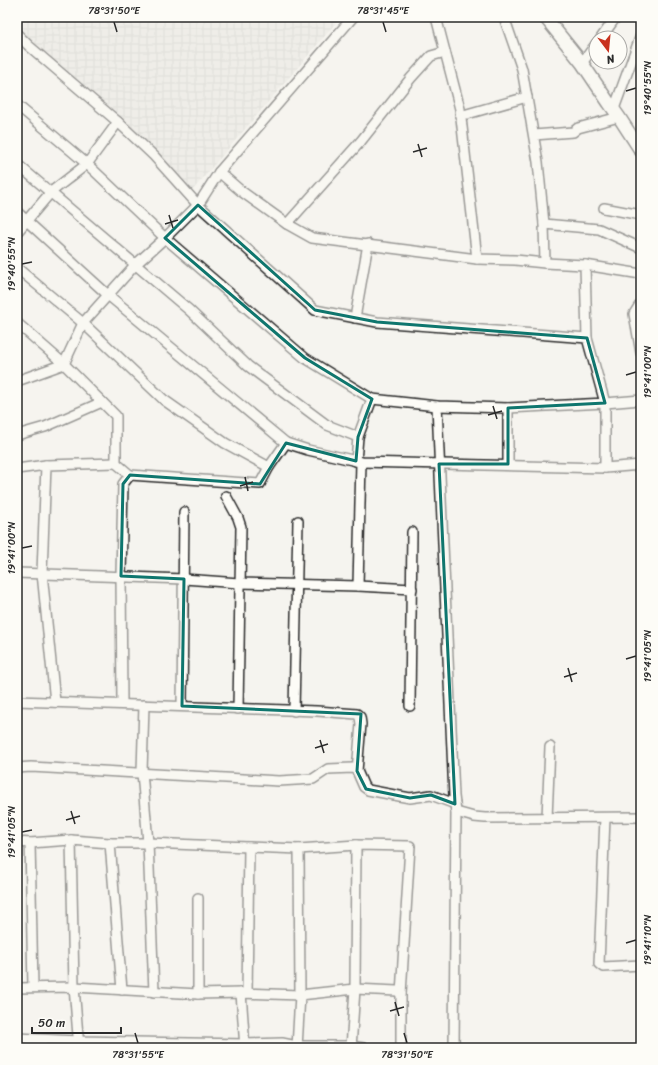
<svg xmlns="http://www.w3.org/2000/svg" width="658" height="1065" viewBox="0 0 658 1065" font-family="Sriracha,sans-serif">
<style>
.industrial{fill:url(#industrial-grid)}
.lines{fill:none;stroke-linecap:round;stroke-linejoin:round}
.minor-casing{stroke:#2b2b2b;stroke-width:12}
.tertiary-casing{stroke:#2b2b2b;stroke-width:15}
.minor{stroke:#fdfcf7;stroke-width:9}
.tertiary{stroke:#fdfcf7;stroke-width:12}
.marked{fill:none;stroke:#0f766e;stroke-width:3;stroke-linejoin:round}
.ticks{fill:none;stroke:#2b2b2b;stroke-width:1.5}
.neatline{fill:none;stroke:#2b2b2b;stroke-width:1.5}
.ticks-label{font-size:10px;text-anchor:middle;fill:#2b2b2b}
</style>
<defs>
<pattern id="industrial-grid" width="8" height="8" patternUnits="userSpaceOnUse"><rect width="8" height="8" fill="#e6e5e0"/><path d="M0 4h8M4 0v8" fill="none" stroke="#c5c5c0"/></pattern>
</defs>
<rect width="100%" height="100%" fill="#f5f4ef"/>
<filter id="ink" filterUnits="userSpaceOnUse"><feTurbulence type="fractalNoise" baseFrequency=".025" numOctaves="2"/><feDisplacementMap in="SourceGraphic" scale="8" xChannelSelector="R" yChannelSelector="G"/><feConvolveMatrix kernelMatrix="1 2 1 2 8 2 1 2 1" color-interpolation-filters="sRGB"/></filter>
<g filter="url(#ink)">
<!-- industrial -->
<polygon class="industrial" points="17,17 341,17 192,191 17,36"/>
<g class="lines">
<defs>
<g id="minor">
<polyline points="436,17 460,109 477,259"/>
<polyline points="504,17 522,69 538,162 544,224 545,263"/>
<polyline points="17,34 29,46 118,122 154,156 198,205 315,310 377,322 587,338 605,403 508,408 437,406 372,399 305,358 165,238 87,164 17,105"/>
<polyline points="601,38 616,17"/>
<polyline points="582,63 596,44"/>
<polyline points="614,109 641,35"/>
<polyline points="460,116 527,97"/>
<polyline points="534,135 573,132 578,128 619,117"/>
<polyline points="17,164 189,310 248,366 327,425 358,437"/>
<polyline points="219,172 241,191 287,224 312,238 477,259 515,260 545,263 585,265 587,338"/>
<polyline points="604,208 641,215"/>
<polyline points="17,212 108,295 286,443 308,450 361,462 605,468 605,403 641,400"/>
<polyline points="287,224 361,141 411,78 431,56 445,52"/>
<polyline points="544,224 599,229 641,248"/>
<polyline points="17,232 51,192 87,164 118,122"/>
<polyline points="585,265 641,274"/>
<polyline points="17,268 83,323 164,400 225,443 269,467 286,443"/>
<polyline points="641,303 634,314 641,353"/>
<polyline points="355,318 368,244"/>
<polyline points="17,323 64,364 83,323 135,265 165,238 198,205 219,172 353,17"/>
<polyline points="17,381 64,364 116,416 116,463 130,475 123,484 121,576 122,704"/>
<polyline points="437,406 454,796 456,812 454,1048"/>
<polyline points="508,408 508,464"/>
<polyline points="17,435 45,427 102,402"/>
<polyline points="356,461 358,437 372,399"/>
<polyline points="605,468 641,465"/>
<polyline points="17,469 46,465"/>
<polyline points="130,475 260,484 269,467"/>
<polyline points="226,496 238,518 241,527 238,709"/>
<polyline points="17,573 184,579 239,583 358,586 412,589"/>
<polyline points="358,586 361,462"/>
<polyline points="17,701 317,711 357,714 360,717 361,724 357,771"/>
<polyline points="55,702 42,573 46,465 116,463"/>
<polyline points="144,705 142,772 148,843 154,992"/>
<polyline points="182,706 184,512"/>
<polyline points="410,706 412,532"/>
<polyline points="294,711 298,521"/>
<polyline points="17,768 31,767 279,781 313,779 328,769 353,768 357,771 364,787 368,790 410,798 431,795 455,804"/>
<polyline points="456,812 474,817 485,818 641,817"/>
<polyline points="547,818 550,747"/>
<polyline points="605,818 599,964 603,967 641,965"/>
<polyline points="71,840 74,987 79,1048"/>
<polyline points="17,842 30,843 71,840 110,843 148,843 299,849 356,845 410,846 401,994 401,1048"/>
<polyline points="30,843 33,987"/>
<polyline points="110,843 122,990"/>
<polyline points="17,988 74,987 198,994 241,993 300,995 355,989 397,991 401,994"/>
<polyline points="241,993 245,1048"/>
<polyline points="247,993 249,847"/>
<polyline points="198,994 198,898"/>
<polyline points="17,1038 79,1041 245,1044 282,1043 297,1046 351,1046 364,1048"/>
<polyline points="297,1048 300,995 299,849"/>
<polyline points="351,1048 355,989 356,845"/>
</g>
<polyline id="tertiary" points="545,17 582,63 609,103 619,117 641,151"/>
</defs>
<!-- minor casing -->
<use href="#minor" class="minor-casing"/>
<!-- tertiary casing -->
<use href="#tertiary" class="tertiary-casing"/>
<!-- minor -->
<use href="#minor" class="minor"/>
<!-- tertiary -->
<use href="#tertiary" class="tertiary"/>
</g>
</g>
<!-- marked area -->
<path d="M0 0H658V1065H0ZM198,205L315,310L377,322L587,338L605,403L508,408V464H439L455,804L431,795L410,798L366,789L357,771L361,714L182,706L184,579L121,576L123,484L130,475L260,484L286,443L356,461L358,437L372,399L305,358L165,238Z" fill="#f5f4ef" fill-opacity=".55" fill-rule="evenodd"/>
<path class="marked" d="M198,205L315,310L377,322L587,338L605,403L508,408V464H439L455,804L431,795L410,798L366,789L357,771L361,714L182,706L184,579L121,576L123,484L130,475L260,484L286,443L356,461L358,437L372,399L305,358L165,238Z"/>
<!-- ticks -->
<path class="ticks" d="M114,22L117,32M383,22L386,32M626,91L636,88M418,144L422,157M413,152L427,148M169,215L173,228M165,224L178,220M22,264L32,262M626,375L636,372M493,406L497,419M488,415L502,411M245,477L248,491M240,486L253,482M22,548L32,546M626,659L636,656M568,668L572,682M564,677L577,673M320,740L324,753M315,748L328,744M71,811L75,824M66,820L80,816M22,832L32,830M626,943L636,940M395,1002L399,1016M390,1011L404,1007M135,1033L138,1043M404,1033L407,1043"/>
<!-- margin -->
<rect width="658" height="1065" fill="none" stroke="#fdfcf7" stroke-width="44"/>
<!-- north arrow -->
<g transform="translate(608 50) rotate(164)"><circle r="19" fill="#fdfcf7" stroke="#a9a8a5"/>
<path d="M0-3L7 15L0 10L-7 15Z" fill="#c8321e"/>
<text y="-6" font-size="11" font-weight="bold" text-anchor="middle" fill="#2b2b2b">N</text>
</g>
<!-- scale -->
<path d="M32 1027v6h89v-6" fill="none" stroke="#2b2b2b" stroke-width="2"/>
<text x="38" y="1027" font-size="12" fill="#2b2b2b" stroke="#fdfcf7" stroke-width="3" paint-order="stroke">50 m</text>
<rect x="22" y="22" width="614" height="1021" class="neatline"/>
<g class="ticks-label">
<text x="114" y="14">78°31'50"E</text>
<text x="383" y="14">78°31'45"E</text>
<text transform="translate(647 88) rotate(-90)" y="4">19°40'55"N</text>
<text transform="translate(11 264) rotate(-90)" y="4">19°40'55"N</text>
<text transform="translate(647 372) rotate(-90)" y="4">19°41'00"N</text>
<text transform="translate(11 548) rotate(-90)" y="4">19°41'00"N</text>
<text transform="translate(647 656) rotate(-90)" y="4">19°41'05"N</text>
<text transform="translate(11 832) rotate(-90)" y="4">19°41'05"N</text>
<text transform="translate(647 940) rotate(-90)" y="4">19°41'10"N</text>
<text x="138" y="1058">78°31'55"E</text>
<text x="407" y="1058">78°31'50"E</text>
</g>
</svg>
